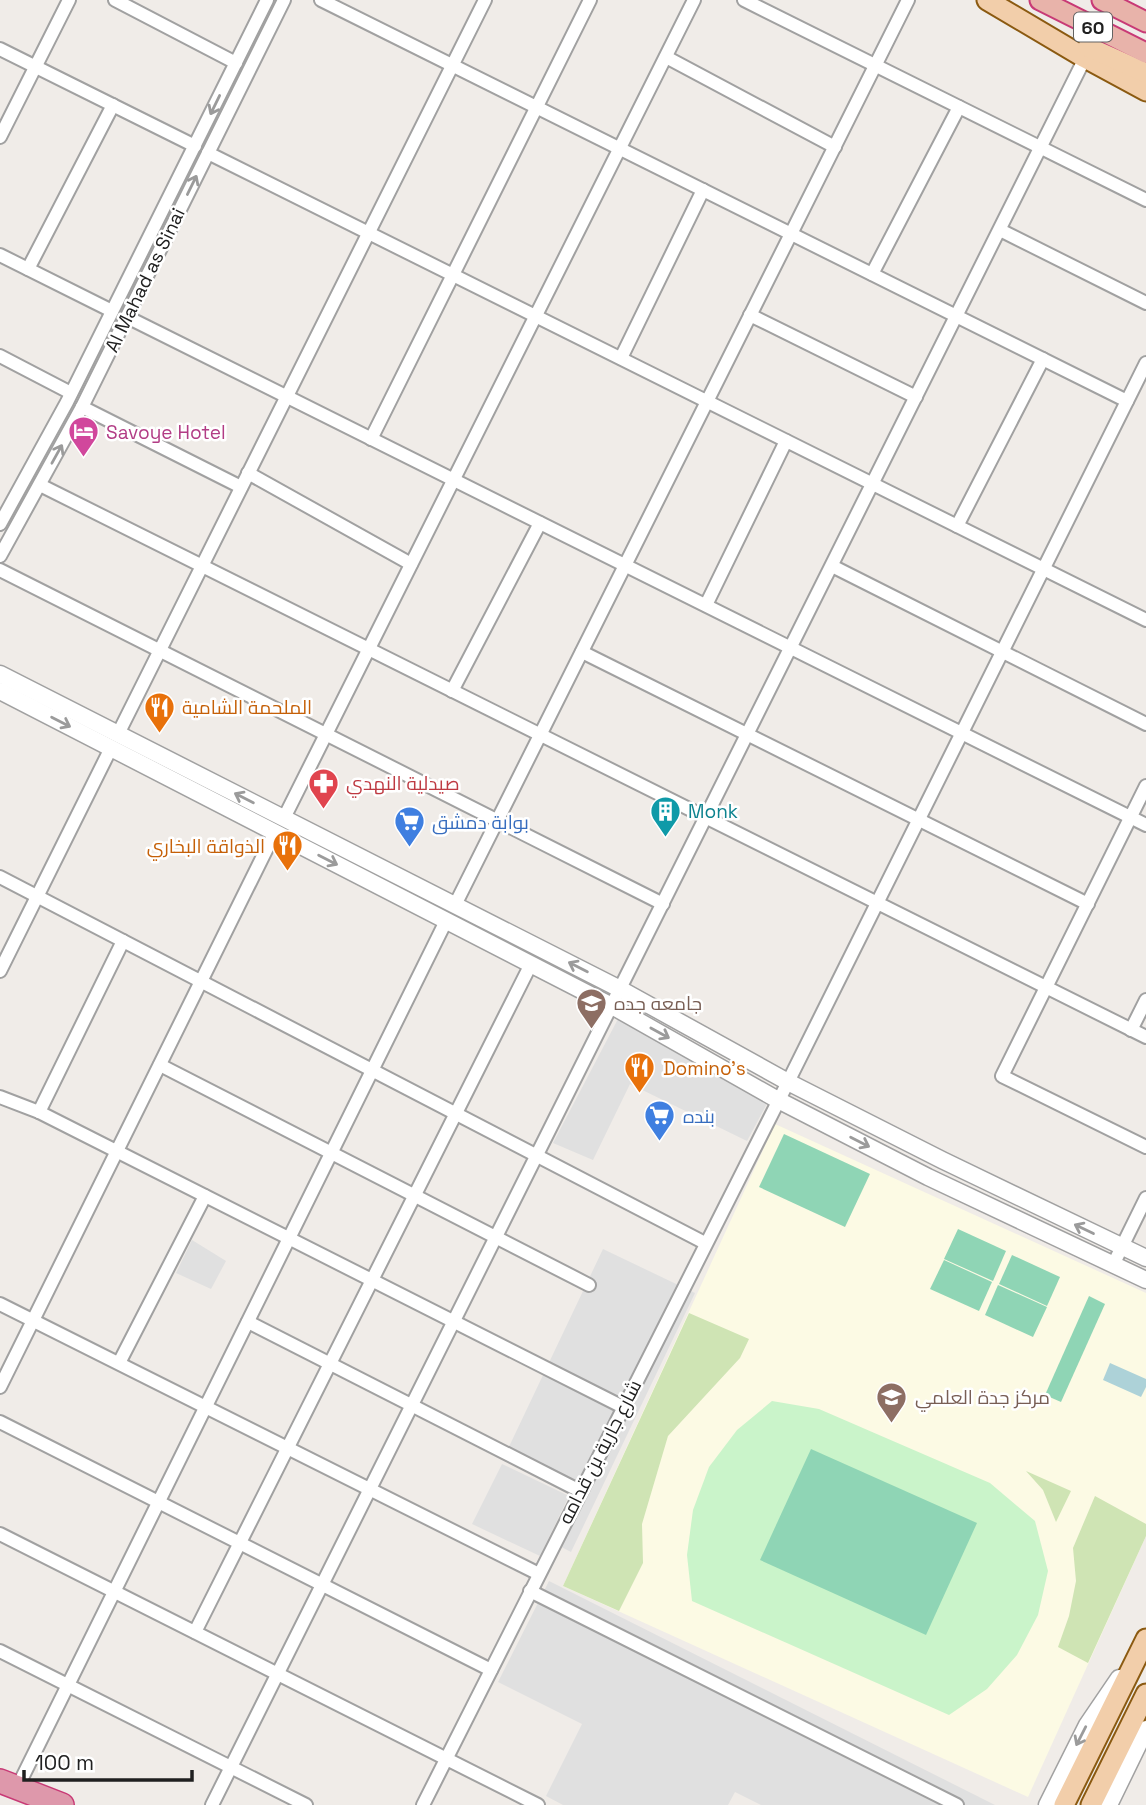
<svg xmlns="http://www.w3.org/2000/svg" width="1146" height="1805" viewBox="0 0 1146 1805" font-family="'Space Grotesk',Cairo,sans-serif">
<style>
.education{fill:#fcfae4}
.grass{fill:#cfe4b4}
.park{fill:#caf4ca}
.pitch{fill:#8fd5b5}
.parking{fill:#e0e0e0}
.water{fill:#add2d8}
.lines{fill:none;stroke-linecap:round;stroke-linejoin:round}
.minor-casing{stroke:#a1a1a1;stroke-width:16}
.tertiary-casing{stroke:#a1a1a1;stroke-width:19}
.primary-casing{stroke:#8b5a11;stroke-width:23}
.trunk-casing{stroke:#c83a76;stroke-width:23}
.motorway-casing{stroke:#c83a76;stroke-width:26}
.minor{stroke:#fff;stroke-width:12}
.tertiary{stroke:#fff;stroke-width:16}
.primary{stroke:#f2ceaa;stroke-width:19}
.trunk{stroke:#e8b3aa;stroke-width:19}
.motorway{stroke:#de98ab;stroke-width:23}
.oneway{stroke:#9b9b9b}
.labels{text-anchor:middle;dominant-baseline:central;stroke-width:5;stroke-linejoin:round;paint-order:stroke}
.shield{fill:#fff;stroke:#636363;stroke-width:2}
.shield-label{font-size:18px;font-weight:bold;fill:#202020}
.street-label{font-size:19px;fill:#202020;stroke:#fff}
.hotel-label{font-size:19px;fill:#b23c85;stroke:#fff;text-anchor:start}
.food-label{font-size:19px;fill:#c56008;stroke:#fff;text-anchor:start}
.health-label{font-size:19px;fill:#be3a42;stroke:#fff;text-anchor:start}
.culture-label{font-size:19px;fill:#0d838f;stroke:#fff;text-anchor:start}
.shop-label{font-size:19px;fill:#366cbe;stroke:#fff;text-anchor:start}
.education-label{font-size:19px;fill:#785e54;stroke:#fff;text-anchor:start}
</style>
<rect width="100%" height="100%" fill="#f0ece8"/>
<!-- education -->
<polygon class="education" points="775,1124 1146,1293 1146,1536 1028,1797 563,1586"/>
<!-- grass -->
<g class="grass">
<polygon points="689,1313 749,1339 740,1358 668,1436 642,1524 643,1563 619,1611 563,1586"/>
<polygon points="1026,1471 1071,1491 1056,1522 1043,1490"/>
<polygon points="1095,1496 1146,1524 1146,1536 1088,1663 1058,1647 1069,1616 1076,1581 1073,1548"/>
</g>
<!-- park -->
<polygon class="park" points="772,1401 819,1409 990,1483 1035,1521 1048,1571 1038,1615 1017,1655 987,1689 949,1715 692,1601 687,1555 693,1510 709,1467 737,1430"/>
<!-- pitch -->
<g class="pitch">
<polygon points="784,1134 870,1174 845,1227 759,1187"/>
<polygon points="958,1229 1006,1251 993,1281 944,1259"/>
<polygon points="1012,1255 1060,1277 1047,1306 999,1284"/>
<polygon points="944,1260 992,1282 979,1311 930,1289"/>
<polygon points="998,1285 1047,1307 1033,1337 985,1315"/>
<polygon points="1089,1296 1105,1304 1061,1402 1045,1395"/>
<polygon points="811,1449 977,1523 926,1635 760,1560"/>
</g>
<!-- parking -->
<g class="parking">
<polygon points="619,1017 769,1100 747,1141 630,1084 593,1160 553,1143"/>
<polygon points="192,1240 226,1261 211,1289 176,1273"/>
<polygon points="603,1249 695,1293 571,1552 550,1541 576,1486 506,1453"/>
<polygon points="502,1464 569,1496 540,1556 472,1524"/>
<polygon points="549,1581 995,1805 761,1805 735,1792 728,1805 563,1805 546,1796 582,1724 498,1682"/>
</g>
<!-- water -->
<polygon class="water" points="1110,1363 1146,1379 1146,1387 1141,1397 1103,1380"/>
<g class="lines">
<defs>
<g id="minor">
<polyline points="115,0 236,63"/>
<polyline points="321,0 1127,401"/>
<polyline points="744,0 1146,200"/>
<polyline points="0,49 195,146"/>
<polyline points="666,57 835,147"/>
<polyline points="0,137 69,0"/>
<polyline points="208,153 1146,620"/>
<polyline points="1000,230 1146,303"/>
<polyline points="0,255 112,311"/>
<polyline points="28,269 113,105"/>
<polyline points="872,274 959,107"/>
<polyline points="750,315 916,397"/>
<polyline points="127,317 1146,825"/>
<polyline points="0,356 71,393"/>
<polyline points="621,358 703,190"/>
<polyline points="82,407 241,487"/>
<polyline points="371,439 590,0"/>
<polyline points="248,473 411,564"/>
<polyline points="40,485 1146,1037"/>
<polyline points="0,524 67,402 267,0"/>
<polyline points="957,526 1043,359"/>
<polyline points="0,556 82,407 284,0"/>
<polyline points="832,566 1146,724"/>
<polyline points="0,570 663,904"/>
<polyline points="706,605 786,441"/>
<polyline points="582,652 1088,904"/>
<polyline points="452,691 540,523"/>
<polyline points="118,734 485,0"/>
<polyline points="1146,786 1002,1076 1146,1147"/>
<polyline points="284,818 694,0"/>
<polyline points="0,877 705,1243"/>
<polyline points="455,905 908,0"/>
<polyline points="0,971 111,748"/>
<polyline points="1131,1030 1146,1000"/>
<polyline points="160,1065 589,1285"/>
<polyline points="0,1097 39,1112 623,1407"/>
<polyline points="39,1112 123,941"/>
<polyline points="1113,1265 1146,1198"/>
<polyline points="0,1304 539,1574"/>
<polyline points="248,1322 580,1491"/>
<polyline points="119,1363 205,1196"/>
<polyline points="0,1387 275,832"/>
<polyline points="0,1422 491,1670"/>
<polyline points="0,1534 538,1805"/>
<polyline points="530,1591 957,1805"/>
<polyline points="195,1632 531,964"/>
<polyline points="0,1651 306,1805"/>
<polyline points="21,1780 446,921"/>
<polyline points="212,1805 1085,58"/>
<polyline points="423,1805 788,1082 1146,363"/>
</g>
<g id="tertiary">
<polyline points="0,674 620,989 788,1082 942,1160 1146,1258"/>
<polyline points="0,691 612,1006 778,1100 928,1177 1146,1280"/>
<polyline points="1047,1805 1087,1725 1119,1678"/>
<polyline points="1109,1805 1146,1729"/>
</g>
<g id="primary">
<polyline points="987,0 1085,58 1146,91"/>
<polyline points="1088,47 1146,73"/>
<polyline points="1064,1805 1146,1639"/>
<polyline points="1091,1805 1146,1694"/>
</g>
<g id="trunk">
<polyline points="1040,0 1146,53"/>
<polyline points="1102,0 1146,22"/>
</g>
<polyline id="motorway" points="0,1781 62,1805"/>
</defs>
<!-- minor casing -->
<use href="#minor" class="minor-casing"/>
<!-- tertiary casing -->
<use href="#tertiary" class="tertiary-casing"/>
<!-- primary casing -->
<use href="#primary" class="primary-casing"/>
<!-- trunk casing -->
<use href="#trunk" class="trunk-casing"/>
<!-- motorway casing -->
<use href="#motorway" class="motorway-casing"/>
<!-- minor -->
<use href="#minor" class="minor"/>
<!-- tertiary -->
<use href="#tertiary" class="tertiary"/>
<!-- primary -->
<use href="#primary" class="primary"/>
<!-- trunk -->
<use href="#trunk" class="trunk"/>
<!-- motorway -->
<use href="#motorway" class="motorway"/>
</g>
<!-- one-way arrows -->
<defs><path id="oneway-shaft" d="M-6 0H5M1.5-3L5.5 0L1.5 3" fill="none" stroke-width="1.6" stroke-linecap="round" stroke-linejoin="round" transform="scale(1.75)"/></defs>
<g class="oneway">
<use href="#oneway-shaft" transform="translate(215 105) rotate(116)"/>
<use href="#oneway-shaft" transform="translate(192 185) rotate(-64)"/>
<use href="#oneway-shaft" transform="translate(57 454) rotate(-61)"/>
<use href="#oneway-shaft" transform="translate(61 722) rotate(27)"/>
<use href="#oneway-shaft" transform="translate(244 798) rotate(-153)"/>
<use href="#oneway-shaft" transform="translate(328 860) rotate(27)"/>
<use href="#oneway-shaft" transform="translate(578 967) rotate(-153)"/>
<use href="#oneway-shaft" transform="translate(660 1033) rotate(29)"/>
<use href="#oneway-shaft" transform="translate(860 1142) rotate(27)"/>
<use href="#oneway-shaft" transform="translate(1084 1229) rotate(-154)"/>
<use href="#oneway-shaft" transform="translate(1081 1736) rotate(117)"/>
</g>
<!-- icons -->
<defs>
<symbol id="hotel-pin" viewBox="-11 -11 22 30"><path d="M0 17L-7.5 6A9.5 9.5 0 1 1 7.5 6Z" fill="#d1479c" stroke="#fff"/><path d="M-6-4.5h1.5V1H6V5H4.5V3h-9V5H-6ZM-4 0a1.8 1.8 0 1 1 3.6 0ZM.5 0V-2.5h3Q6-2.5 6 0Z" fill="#fff"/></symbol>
<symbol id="restaurant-pin" viewBox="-11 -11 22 30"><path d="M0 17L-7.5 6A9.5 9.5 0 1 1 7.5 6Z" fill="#e8710a" stroke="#fff"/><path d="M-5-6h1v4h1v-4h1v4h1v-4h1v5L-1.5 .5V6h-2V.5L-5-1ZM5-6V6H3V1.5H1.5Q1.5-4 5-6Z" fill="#fff"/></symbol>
<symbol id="pharmacy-pin" viewBox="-11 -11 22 30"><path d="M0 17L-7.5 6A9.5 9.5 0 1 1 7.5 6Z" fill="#e0444e" stroke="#fff"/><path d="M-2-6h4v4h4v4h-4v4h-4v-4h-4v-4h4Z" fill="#fff"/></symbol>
<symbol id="building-pin" viewBox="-11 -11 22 30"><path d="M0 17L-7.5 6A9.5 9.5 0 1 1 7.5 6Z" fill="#0f9aa8" stroke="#fff"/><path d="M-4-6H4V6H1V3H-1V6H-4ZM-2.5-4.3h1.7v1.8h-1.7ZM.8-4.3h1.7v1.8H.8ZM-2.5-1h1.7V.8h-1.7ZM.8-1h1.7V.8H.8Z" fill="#fff"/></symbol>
<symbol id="supermarket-pin" viewBox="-11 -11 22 30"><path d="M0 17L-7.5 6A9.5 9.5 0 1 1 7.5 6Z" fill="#3f7fe0" stroke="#fff"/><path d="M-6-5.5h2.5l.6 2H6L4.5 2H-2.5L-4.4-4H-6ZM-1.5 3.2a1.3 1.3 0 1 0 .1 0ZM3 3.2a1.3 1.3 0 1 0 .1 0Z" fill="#fff"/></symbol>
<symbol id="school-pin" viewBox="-11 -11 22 30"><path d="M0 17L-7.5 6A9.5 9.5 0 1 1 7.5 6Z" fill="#8d6e63" stroke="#fff"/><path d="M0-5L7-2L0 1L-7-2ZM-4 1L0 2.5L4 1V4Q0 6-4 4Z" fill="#fff"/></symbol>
<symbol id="university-pin" viewBox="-11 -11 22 30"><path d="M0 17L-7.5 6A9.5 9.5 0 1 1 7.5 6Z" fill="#8d6e63" stroke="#fff"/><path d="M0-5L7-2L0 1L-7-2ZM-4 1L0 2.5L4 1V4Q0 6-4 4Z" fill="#fff"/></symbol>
</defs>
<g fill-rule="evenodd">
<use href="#hotel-pin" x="66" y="414" width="35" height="47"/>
<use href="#restaurant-pin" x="142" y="690" width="35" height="47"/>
<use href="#pharmacy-pin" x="306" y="766" width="35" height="47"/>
<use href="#building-pin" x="648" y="794" width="35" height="47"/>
<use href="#supermarket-pin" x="392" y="804" width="35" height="47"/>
<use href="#restaurant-pin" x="270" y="828" width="35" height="47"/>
<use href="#school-pin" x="574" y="986" width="35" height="47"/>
<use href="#restaurant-pin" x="622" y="1050" width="35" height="47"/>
<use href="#supermarket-pin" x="642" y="1098" width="35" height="47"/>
<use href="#university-pin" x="874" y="1380" width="35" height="47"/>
</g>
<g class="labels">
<!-- shield labels -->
<rect class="shield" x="1074" y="12.5" width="38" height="29" rx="5"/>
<g class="shield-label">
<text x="1093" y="27">60</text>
</g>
<!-- street labels -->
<g class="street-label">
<text transform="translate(145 280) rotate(-64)">Al Mahad as Sinai</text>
<text transform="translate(600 1452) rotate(-63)">شارع جارية بن قدامه</text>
</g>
<!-- hotel labels -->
<g class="hotel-label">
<text x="106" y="432">Savoye Hotel</text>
</g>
<!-- food labels -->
<g class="food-label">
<text x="182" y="707">الملحمة الشامية</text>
<text x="265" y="846" text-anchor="end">الذواقة البخاري</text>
<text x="663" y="1068">Domino's</text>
</g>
<!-- health labels -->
<g class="health-label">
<text x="346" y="783">صيدلية النهدي</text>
</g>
<!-- culture labels -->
<g class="culture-label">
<text x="688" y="811">Monk</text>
</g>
<!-- shop labels -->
<g class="shop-label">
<text x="432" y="822">بوابة دمشق</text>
<text x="683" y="1116">بنده</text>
</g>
<!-- education labels -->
<g class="education-label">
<text x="614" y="1003">جامعه جده</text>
<text x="915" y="1397">مركز جدة العلمي</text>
</g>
</g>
<!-- scale -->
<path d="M24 1770v10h168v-10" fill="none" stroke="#202020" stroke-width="3.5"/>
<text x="35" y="1770" font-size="21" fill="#202020" stroke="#ffffff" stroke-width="5" paint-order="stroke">100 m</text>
</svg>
